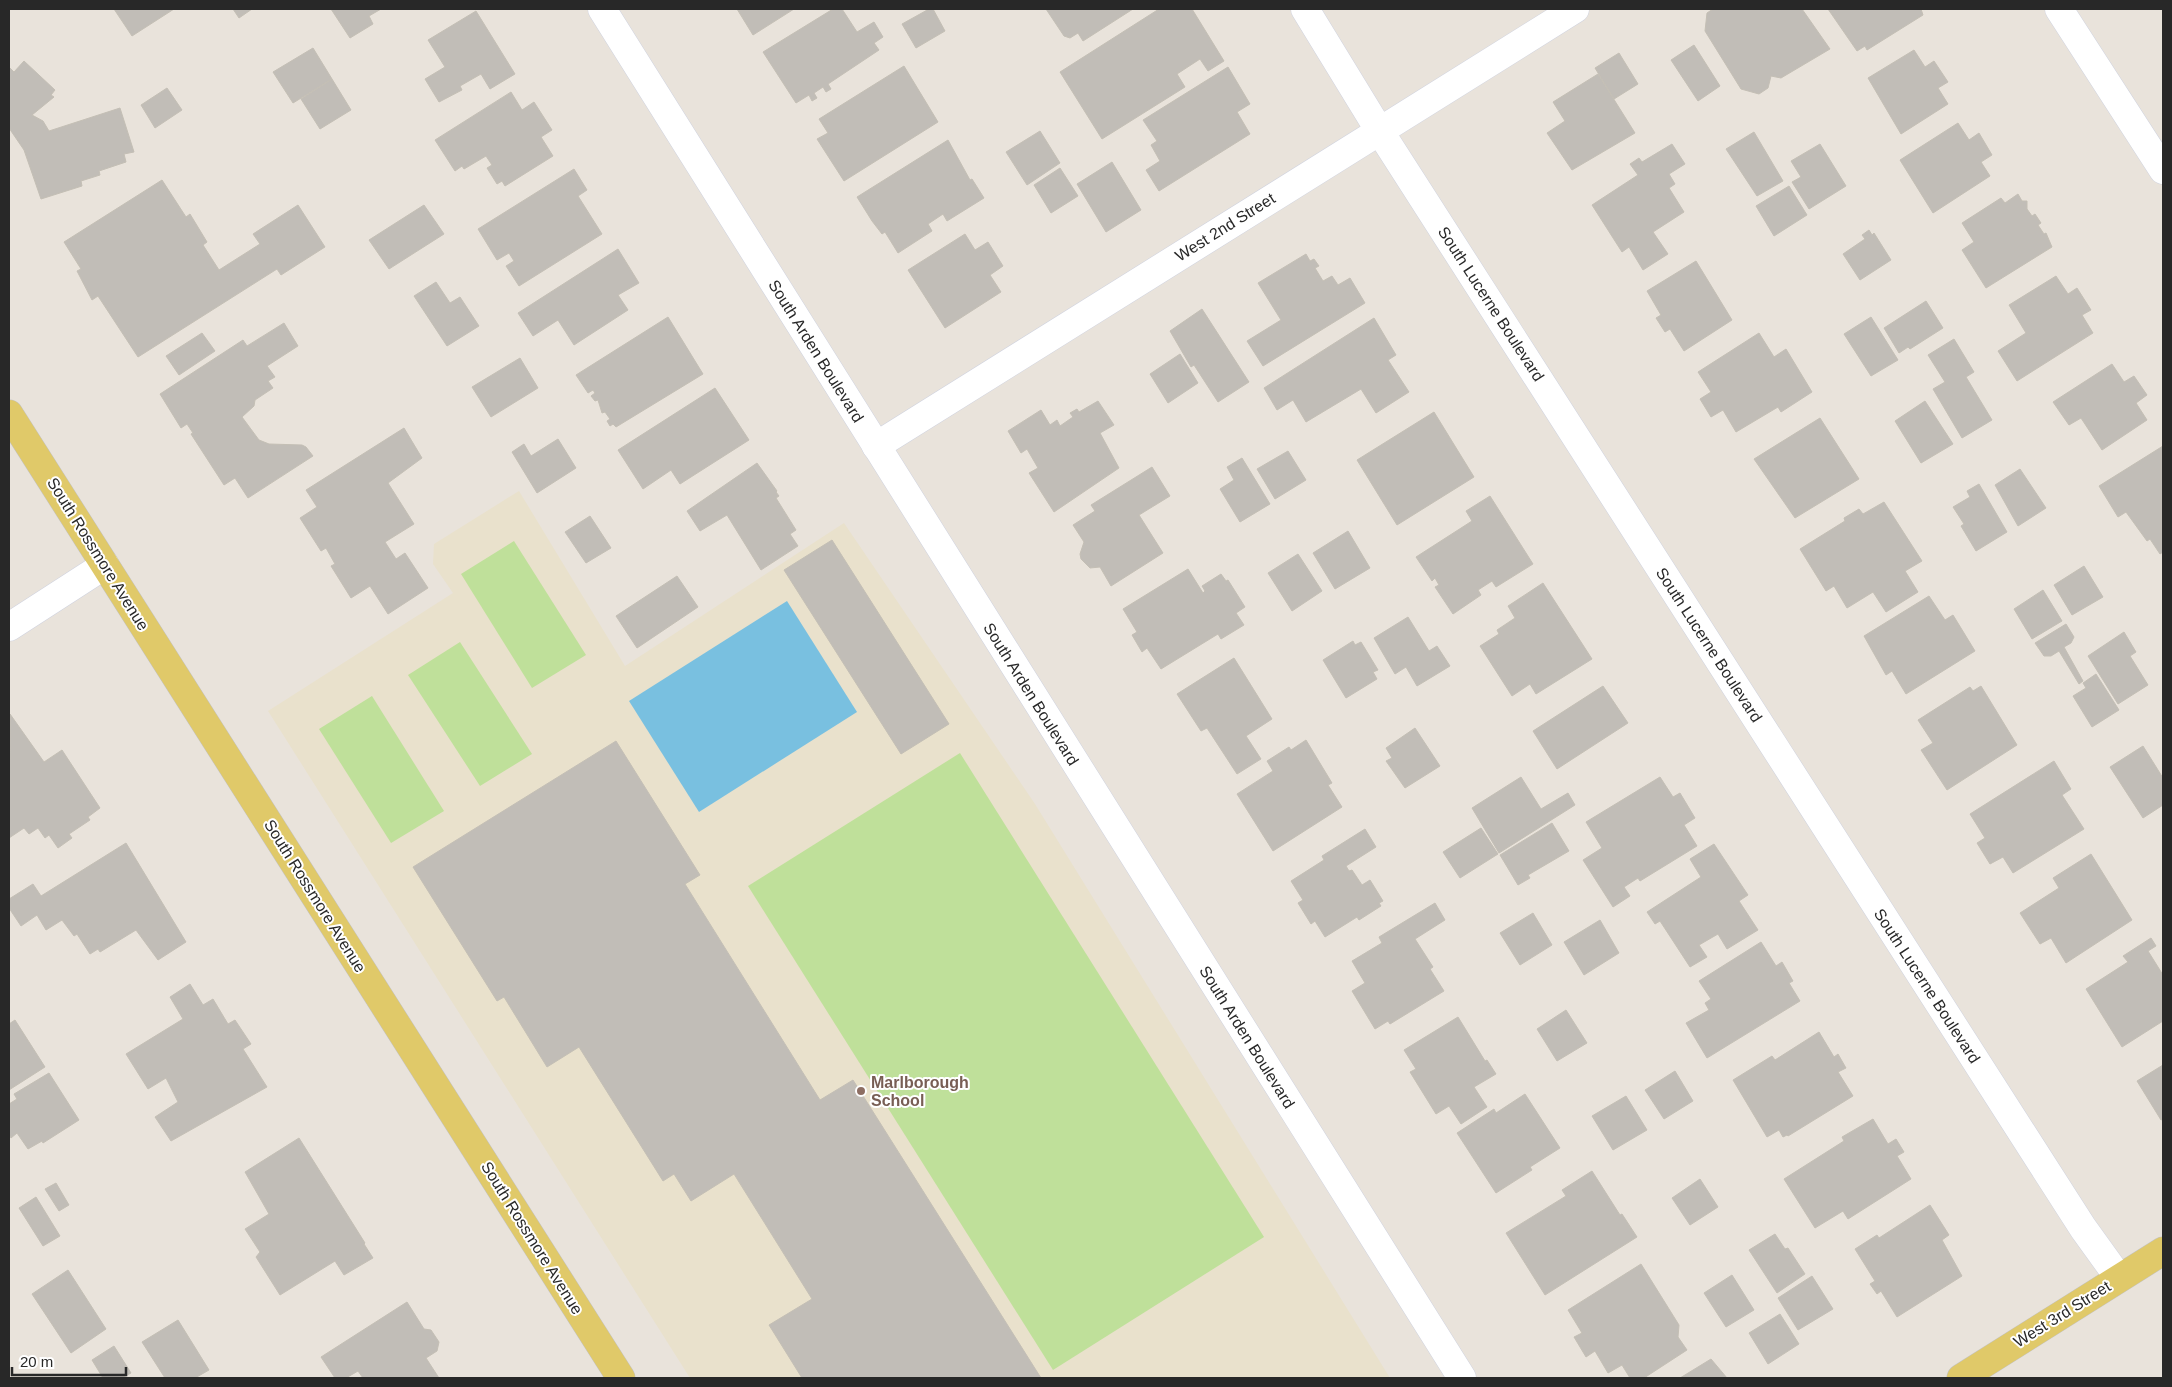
<svg xmlns="http://www.w3.org/2000/svg" width="2172" height="1387" viewBox="0 0 2172 1387" font-family="Helvetica,sans-serif">
<style>
.education{fill:#e9e1cc}
.pitch{fill:#bfe09a}
.water{fill:#79c0e0}
.building{fill:#c1bdb7;stroke:#c4bfb5}
.lines{fill:none;stroke-linecap:round;stroke-linejoin:round}
.minor-casing{stroke:#d0d3df;stroke-width:29}
.major-casing{stroke:#c3c3c3;stroke-width:29}
.minor{stroke:#fff;stroke-width:28}
.major{stroke:#e0c969;stroke-width:28}
.education-dot{fill:#8d6e63;stroke:#fff;stroke-width:2}
.labels{text-anchor:middle;dominant-baseline:central;stroke-width:4;stroke-linejoin:round;paint-order:stroke}
.street-label{font-size:16px;fill:#282828;stroke:#fff}
.education-label{font-size:16px;font-weight:bold;fill:#785e54;stroke:#fff;text-anchor:start}
</style>
<rect width="100%" height="100%" fill="#e9e3db"/>
<!-- education -->
<polygon class="education" points="519,491 625,666 844,523 1035,804 1390,1378 690,1378 268,711 453,593 433,564 434,544"/>
<!-- pitch -->
<g class="pitch">
<polygon points="514,541 586,655 532,688 461,574"/>
<polygon points="460,642 532,754 480,786 408,675"/>
<polygon points="372,696 444,811 391,843 319,729"/>
<polygon points="960,753 1264,1237 1053,1370 748,886"/>
</g>
<!-- water -->
<polygon class="water" points="787,601 857,712 699,812 629,701"/>
<!-- building -->
<g class="building">
<polygon points="114,9 174,9 132,36"/>
<polygon points="233,9 252,9 239,18"/>
<polygon points="331,9 381,9 369,16 373,24 350,38"/>
<polygon points="737,9 794,9 753,35"/>
<polygon points="833,9 842,9 857,32 874,22 883,37 874,43 879,50 828,84 831,89 826,92 823,87 814,93 817,98 812,101 809,95 796,103 763,52"/>
<polygon points="929,9 933,9 945,31 916,48 902,24"/>
<polygon points="1046,9 1133,9 1083,41 1078,33 1070,38 1064,36"/>
<polygon points="1159,9 1192,9 1224,61 1208,71 1200,59 1177,74 1185,87 1102,139 1060,72"/>
<polygon points="1713,9 1802,9 1830,49 1781,78 1771,76 1768,88 1759,94 1741,89 1705,31 1707,13"/>
<polygon points="1828,9 1921,9 1923,15 1867,50 1865,46 1857,51"/>
<polygon points="476,11 515,74 490,89 481,74 460,86 462,90 439,102 425,79 445,67 428,40"/>
<polygon points="1694,45 1720,86 1698,101 1671,60"/>
<polygon points="313,48 332,79 293,103 273,72"/>
<polygon points="1914,50 1925,67 1934,61 1948,82 1938,88 1948,104 1901,134 1868,78"/>
<polygon points="1619,53 1638,84 1614,99 1595,68"/>
<polygon points="24,61 55,90 51,95 54,97 32,115 43,121 49,131 120,108 134,152 124,154 126,162 99,171 100,175 81,181 82,186 41,199 24,150 9,128 9,67 14,72"/>
<polygon points="904,66 938,122 844,181 817,139 828,133 819,119"/>
<polygon points="1228,67 1250,104 1237,112 1250,134 1159,191 1146,170 1160,161 1151,145 1157,141 1143,120"/>
<polygon points="1598,74 1635,133 1572,170 1547,133 1565,121 1553,102"/>
<polygon points="332,79 351,110 320,129 301,99"/>
<polygon points="167,88 182,110 155,128 141,105"/>
<polygon points="511,92 522,110 534,102 552,130 541,137 553,156 505,186 502,181 497,184 487,168 492,165 486,156 464,169 462,166 455,171 435,140"/>
<polygon points="1958,123 1969,140 1979,133 1992,155 1981,162 1990,176 1933,213 1900,160"/>
<polygon points="1040,131 1060,163 1027,185 1006,152"/>
<polygon points="1754,132 1783,181 1757,196 1726,149"/>
<polygon points="948,140 970,180 972,179 984,198 947,221 943,214 928,224 932,231 898,253 885,232 882,234 872,221 857,197"/>
<polygon points="1672,144 1685,164 1669,174 1675,184 1669,188 1684,212 1653,232 1668,254 1643,270 1629,247 1622,252 1592,205 1638,175 1630,164 1639,158 1642,162"/>
<polygon points="1820,144 1846,186 1809,209 1792,182 1801,177 1791,161"/>
<polygon points="1112,162 1141,210 1106,232 1077,184"/>
<polygon points="1060,168 1078,196 1051,213 1034,185"/>
<polygon points="574,169 587,190 578,196 602,234 519,286 506,266 514,261 509,253 497,260 478,229"/>
<polygon points="162,180 186,217 190,214 207,242 203,245 219,270 260,244 253,234 298,205 325,247 281,275 277,269 138,357 98,296 92,300 77,271 81,269 64,242"/>
<polygon points="1789,186 1807,215 1774,236 1756,206"/>
<polygon points="2018,194 2022,201 2027,201 2027,209 2032,216 2035,214 2041,223 2038,225 2044,234 2046,233 2052,247 1986,288 1962,250 1974,242 1962,223 2001,198 2005,203"/>
<polygon points="424,205 444,234 389,269 369,240"/>
<polygon points="1869,230 1872,235 1874,233 1891,260 1860,280 1843,254 1865,239 1862,235"/>
<polygon points="965,234 975,250 988,242 1003,266 990,275 1001,292 945,328 908,270"/>
<polygon points="618,249 639,283 618,295 628,310 574,345 558,320 533,336 518,313"/>
<polygon points="1306,254 1310,261 1314,259 1319,266 1315,268 1323,281 1332,276 1338,285 1350,278 1365,303 1263,366 1247,341 1281,320 1258,283"/>
<polygon points="1696,261 1732,320 1684,351 1670,329 1665,332 1656,318 1661,315 1647,291"/>
<polygon points="2056,276 2068,294 2077,288 2091,310 2082,315 2093,333 2017,381 1998,351 2026,333 2009,305"/>
<polygon points="436,282 450,303 460,297 479,326 447,346 414,296"/>
<polygon points="1926,301 1943,328 1910,349 1908,347 1899,353 1884,328"/>
<polygon points="1202,309 1249,382 1218,402 1194,365 1191,367 1170,331"/>
<polygon points="668,317 703,374 616,427 613,424 610,426 607,421 610,419 605,412 602,413 598,400 595,401 591,396 595,393 593,390 588,393 576,375"/>
<polygon points="1871,317 1898,360 1871,376 1844,334"/>
<polygon points="1374,318 1396,355 1388,360 1409,392 1376,413 1361,389 1306,422 1293,400 1277,410 1264,388"/>
<polygon points="284,323 298,346 267,366 275,377 268,381 273,388 255,400 254,406 242,417 259,440 269,444 302,445 306,447 313,456 248,498 235,478 224,485 191,434 193,433 187,424 181,428 160,394 243,340 247,346"/>
<polygon points="202,333 215,351 179,375 166,356"/>
<polygon points="1759,333 1774,357 1786,349 1812,392 1781,412 1778,407 1736,432 1723,410 1711,417 1700,399 1711,392 1698,372"/>
<polygon points="1954,339 1974,372 1966,377 1992,420 1962,438 1933,389 1945,382 1928,355"/>
<polygon points="1180,354 1198,383 1168,403 1150,374"/>
<polygon points="520,358 538,388 491,417 472,387"/>
<polygon points="2112,364 2124,382 2134,376 2147,395 2136,403 2147,420 2102,450 2081,418 2069,425 2053,402"/>
<polygon points="715,388 749,440 680,484 671,470 643,489 618,450"/>
<polygon points="1098,401 1114,425 1100,433 1119,468 1054,512 1029,473 1038,468 1027,449 1021,453 1008,431 1041,410 1050,425 1057,420 1060,426 1073,417 1070,413 1077,409 1079,412"/>
<polygon points="1925,401 1953,444 1921,463 1895,421"/>
<polygon points="1434,412 1474,477 1397,525 1357,460"/>
<polygon points="1820,418 1859,479 1795,518 1754,459"/>
<polygon points="404,428 422,458 388,483 414,524 385,542 396,559 405,553 428,588 388,614 370,586 351,598 331,566 335,564 326,548 321,551 300,518 317,507 306,490"/>
<polygon points="558,439 576,468 537,493 512,452 524,444 531,456"/>
<polygon points="2163,446 2163,552 2160,554 2150,539 2147,541 2126,512 2118,517 2099,486"/>
<polygon points="1288,451 1306,480 1275,499 1257,469"/>
<polygon points="1242,458 1270,504 1240,522 1220,489 1234,480 1227,467"/>
<polygon points="757,463 777,491 776,492 779,496 776,498 796,530 790,534 798,546 761,570 727,515 700,531 687,511"/>
<polygon points="1152,467 1170,496 1139,515 1163,553 1111,586 1100,567 1090,568 1081,559 1080,554 1084,542 1073,525 1095,511 1091,505"/>
<polygon points="2020,469 2046,508 2018,526 1995,485"/>
<polygon points="1979,484 2007,532 1976,551 1961,526 1964,524 1953,507 1970,497 1967,491"/>
<polygon points="1490,496 1533,564 1496,587 1492,581 1478,590 1481,595 1453,614 1435,587 1439,585 1435,578 1432,581 1416,557 1472,521 1466,511"/>
<polygon points="1884,502 1922,561 1905,571 1918,592 1886,612 1873,592 1847,608 1834,586 1826,591 1800,549 1845,521 1844,518 1859,509 1863,514"/>
<polygon points="590,516 611,548 586,563 565,532"/>
<polygon points="1348,531 1370,568 1335,589 1313,553"/>
<polygon points="832,540 949,724 901,754 784,570"/>
<polygon points="1298,554 1322,591 1292,611 1268,573"/>
<polygon points="2084,566 2103,597 2072,615 2054,585"/>
<polygon points="1188,569 1203,593 1205,591 1202,586 1221,574 1226,581 1228,580 1245,607 1236,613 1244,625 1221,639 1218,634 1161,669 1147,648 1142,652 1132,635 1137,632 1123,609"/>
<polygon points="677,576 698,607 637,648 616,616"/>
<polygon points="1543,583 1592,659 1536,694 1530,684 1512,696 1480,646 1499,634 1497,630 1515,618 1508,606"/>
<polygon points="2043,590 2062,621 2032,639 2014,609"/>
<polygon points="1929,596 1945,620 1953,615 1975,651 1906,694 1892,671 1886,675 1864,636"/>
<polygon points="1408,617 1429,651 1437,646 1450,666 1417,686 1406,667 1395,674 1374,638"/>
<polygon points="2066,624 2074,637 2071,643 2064,647 2083,681 2079,684 2059,651 2051,656 2044,656 2035,643"/>
<polygon points="2124,632 2136,652 2130,656 2148,685 2118,704 2088,656"/>
<polygon points="1353,641 1355,645 1361,642 1378,670 1373,672 1377,679 1346,698 1323,660"/>
<polygon points="1234,658 1272,719 1246,736 1261,759 1237,774 1207,728 1201,731 1177,694"/>
<polygon points="2096,674 2119,710 2092,727 2073,696 2086,688 2083,683"/>
<polygon points="1603,686 1628,723 1557,769 1533,731"/>
<polygon points="1981,686 2017,745 1947,790 1921,750 1933,743 1918,720 1970,687 1973,691"/>
<polygon points="10,714 44,762 62,750 100,808 88,817 90,820 69,834 72,838 58,848 49,835 45,838 38,828 29,834 24,828 9,838"/>
<polygon points="1415,728 1440,766 1405,788 1386,761 1392,758 1386,748"/>
<polygon points="1306,740 1332,783 1328,785 1342,807 1273,851 1237,794 1273,771 1267,761 1289,747 1291,750"/>
<polygon points="616,741 700,875 685,884 820,1100 853,1080 1041,1378 802,1378 769,1325 812,1299 734,1174 691,1201 674,1174 663,1181 579,1047 547,1067 504,997 497,1001 413,867"/>
<polygon points="2143,746 2163,778 2163,805 2143,818 2110,767"/>
<polygon points="2054,761 2071,789 2062,795 2084,829 2013,873 2003,857 1990,864 1977,843 1985,838 1970,814"/>
<polygon points="1521,777 1541,809 1568,793 1575,805 1499,853 1472,808"/>
<polygon points="1660,777 1673,797 1680,793 1695,818 1684,825 1697,846 1640,881 1638,878 1624,887 1630,896 1613,907 1583,860 1602,848 1586,822"/>
<polygon points="1552,823 1569,851 1528,875 1530,878 1518,885 1500,855"/>
<polygon points="1481,828 1498,854 1460,878 1443,852"/>
<polygon points="1365,829 1376,847 1346,866 1349,871 1352,870 1362,885 1370,880 1383,901 1379,903 1381,906 1359,920 1357,917 1325,937 1315,921 1311,924 1298,903 1303,900 1291,881 1324,860 1322,856"/>
<polygon points="126,843 186,942 158,960 136,930 100,952 98,949 90,954 77,934 74,936 62,920 46,930 37,915 21,926 9,908 9,899 33,884 41,896"/>
<polygon points="1714,844 1748,895 1739,901 1758,930 1727,949 1718,934 1699,945 1707,957 1690,967 1660,921 1655,924 1647,912 1701,877 1690,859"/>
<polygon points="2091,854 2132,920 2066,963 2051,938 2040,944 2020,913 2059,888 2053,878"/>
<polygon points="1435,903 1445,920 1415,939 1433,967 1430,969 1444,991 1390,1024 1388,1021 1375,1029 1352,991 1365,983 1352,961 1382,943 1379,937"/>
<polygon points="1533,913 1552,945 1520,965 1500,933"/>
<polygon points="1600,920 1619,953 1584,975 1564,942"/>
<polygon points="2151,938 2156,946 2148,951 2163,975 2163,1021 2122,1047 2086,989 2128,962 2123,956"/>
<polygon points="1761,942 1776,966 1782,962 1793,981 1789,983 1800,1001 1707,1058 1686,1023 1709,1010 1705,1003 1711,999 1699,981"/>
<polygon points="190,984 203,1005 213,999 228,1024 235,1020 251,1044 243,1049 267,1087 171,1141 155,1117 178,1102 166,1078 148,1089 126,1054 183,1019 170,997"/>
<polygon points="1566,1010 1587,1043 1557,1061 1537,1029"/>
<polygon points="1458,1017 1485,1061 1487,1060 1496,1074 1474,1087 1487,1107 1461,1124 1449,1106 1436,1114 1410,1072 1416,1069 1404,1050"/>
<polygon points="15,1020 45,1067 9,1090 9,1024"/>
<polygon points="1819,1032 1834,1057 1838,1054 1846,1068 1838,1072 1853,1096 1788,1136 1787,1135 1783,1137 1779,1130 1767,1137 1733,1080 1772,1056 1775,1060"/>
<polygon points="2163,1065 2163,1119 2161,1120 2137,1081"/>
<polygon points="1675,1071 1693,1101 1664,1119 1645,1090"/>
<polygon points="49,1073 79,1120 43,1143 42,1141 28,1149 17,1133 11,1138 9,1134 9,1104 17,1099 14,1094"/>
<polygon points="1525,1094 1560,1148 1530,1167 1532,1170 1496,1193 1457,1133 1494,1109 1496,1113"/>
<polygon points="1626,1096 1647,1130 1613,1150 1592,1116"/>
<polygon points="1873,1119 1888,1144 1896,1139 1904,1152 1897,1156 1911,1179 1848,1219 1843,1211 1815,1228 1784,1179 1844,1141 1842,1137"/>
<polygon points="299,1138 365,1243 364,1244 373,1258 344,1275 335,1261 280,1295 256,1257 260,1252 245,1229 269,1214 245,1172"/>
<polygon points="1592,1171 1620,1215 1622,1214 1637,1237 1545,1295 1506,1233 1566,1196 1562,1190"/>
<polygon points="1700,1179 1718,1207 1690,1225 1672,1198"/>
<polygon points="56,1183 69,1205 59,1211 45,1189"/>
<polygon points="36,1197 60,1236 43,1246 19,1208"/>
<polygon points="1930,1205 1949,1235 1942,1240 1962,1276 1897,1317 1881,1291 1877,1294 1870,1284 1875,1281 1855,1249 1877,1235 1879,1238"/>
<polygon points="1775,1234 1785,1249 1788,1248 1805,1274 1777,1293 1749,1250"/>
<polygon points="1641,1264 1679,1325 1678,1337 1687,1350 1644,1378 1630,1378 1622,1365 1608,1373 1595,1351 1586,1357 1574,1337 1582,1333 1568,1310"/>
<polygon points="68,1270 106,1329 71,1353 32,1294"/>
<polygon points="1732,1275 1754,1310 1726,1327 1704,1293"/>
<polygon points="1812,1276 1833,1309 1798,1330 1778,1298"/>
<polygon points="407,1302 424,1329 431,1330 439,1342 437,1351 426,1358 439,1378 363,1378 358,1371 346,1378 335,1378 321,1357"/>
<polygon points="1780,1314 1799,1344 1768,1364 1749,1333"/>
<polygon points="178,1320 209,1370 195,1378 165,1378 142,1342"/>
<polygon points="114,1346 131,1373 122,1378 103,1378 92,1360"/>
<polygon points="1711,1359 1727,1378 1680,1378"/>
</g>
<g class="lines">
<defs>
<g id="minor">
<polyline points="602,9 1462,1378"/>
<polyline points="1305,9 1379,130 2083,1228 2119,1278"/>
<polyline points="2059,9 2163,170"/>
<polyline points="876,446 1575,9"/>
<polyline points="9,627 105,565"/>
</g>
<g id="major">
<polyline points="9,414 621,1378"/>
<polyline points="1961,1378 2163,1251"/>
</g>
</defs>
<!-- minor casing -->
<use href="#minor" class="minor-casing"/>
<!-- major casing -->
<use href="#major" class="major-casing"/>
<!-- minor -->
<use href="#minor" class="minor"/>
<!-- major -->
<use href="#major" class="major"/>
</g>
<!-- markers -->
<circle class="education-dot" cx="861" cy="1091" r="5"/>
<g class="labels">
<!-- street labels -->
<g class="street-label">
<text transform="translate(1225 227) rotate(-32)">West 2nd Street</text>
<text transform="translate(1491 304) rotate(57)">South Lucerne Boulevard</text>
<text transform="translate(816 351) rotate(58)">South Arden Boulevard</text>
<text transform="translate(98 554) rotate(58)">South Rossmore Avenue</text>
<text transform="translate(1709 645) rotate(57)">South Lucerne Boulevard</text>
<text transform="translate(1031 694) rotate(58)">South Arden Boulevard</text>
<text transform="translate(315 896) rotate(58)">South Rossmore Avenue</text>
<text transform="translate(1927 986) rotate(57)">South Lucerne Boulevard</text>
<text transform="translate(1247 1037) rotate(58)">South Arden Boulevard</text>
<text transform="translate(532 1238) rotate(58)">South Rossmore Avenue</text>
<text transform="translate(2062 1314) rotate(-32)">West 3rd Street</text>
</g>
<!-- education labels -->
<g class="education-label">
<text x="871" y="1082">Marlborough<tspan x="871" dy="18">School</tspan></text>
</g>
</g>
<!-- border -->
<rect width="2172" height="1387" fill="none" stroke="#282828" stroke-width="20"/>
<!-- scale -->
<path d="M12 1367v8h114v-8" fill="none" stroke="#282828" stroke-width="2.5"/>
<text x="20" y="1367" font-size="15" fill="#282828" stroke="#ffffff" stroke-width="4" paint-order="stroke">20 m</text>
</svg>
